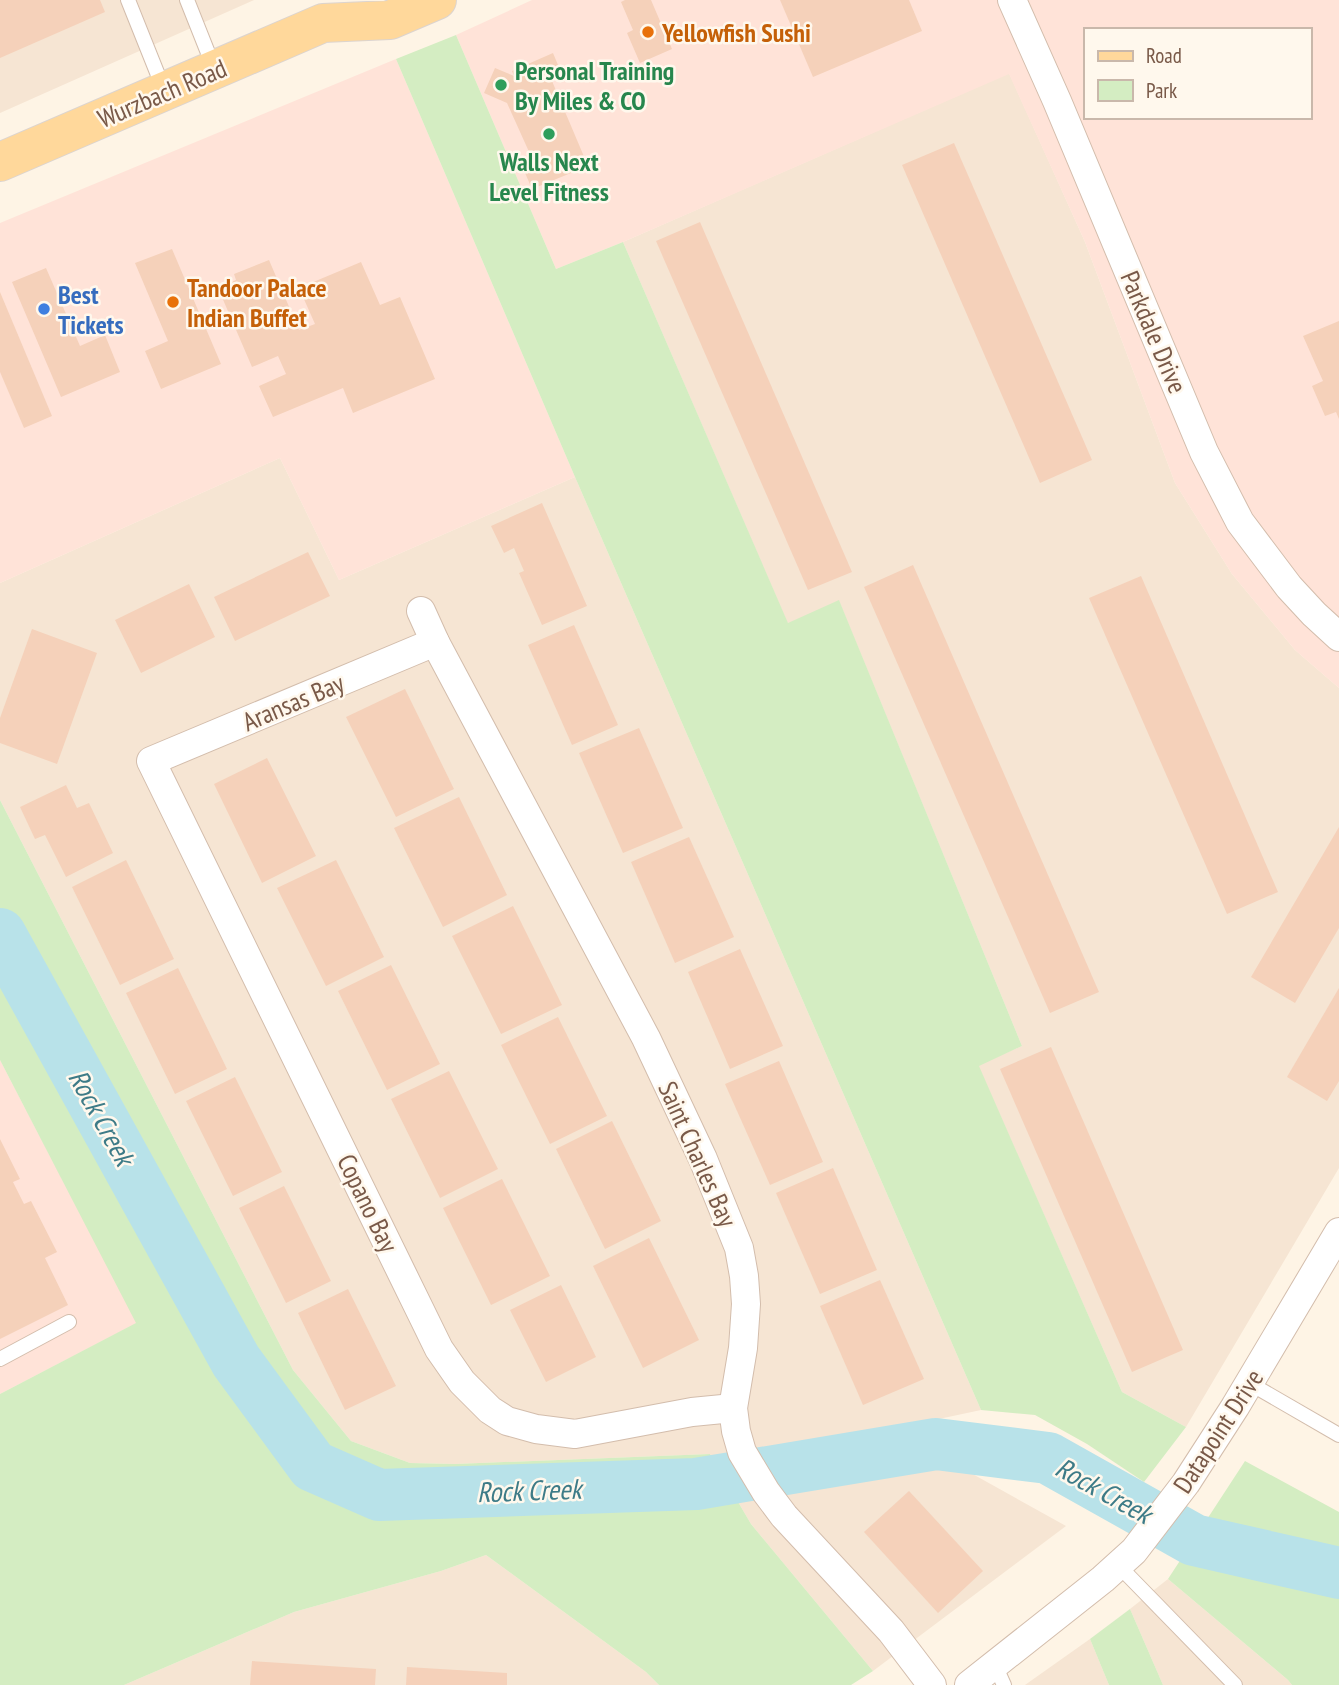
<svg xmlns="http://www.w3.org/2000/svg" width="1339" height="1685" viewBox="0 0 1339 1685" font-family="'PT Sans Narrow',sans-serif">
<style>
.residential{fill:#f6e5d3}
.commercial{fill:#ffe3d8;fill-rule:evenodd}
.green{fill:#d4edc2}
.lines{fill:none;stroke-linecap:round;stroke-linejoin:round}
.river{stroke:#b8e2e9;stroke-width:52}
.building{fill:#f5d1ba}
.service-casing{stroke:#d3bdac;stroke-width:16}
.minor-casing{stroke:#d3bdac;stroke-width:30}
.primary-casing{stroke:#dcd4cf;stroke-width:40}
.service{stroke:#fff;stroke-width:14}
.minor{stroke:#fff;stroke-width:28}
.primary{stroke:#ffd89b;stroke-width:38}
.food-dot{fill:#e8710a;stroke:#fff8ed;stroke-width:2.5}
.leisure-dot{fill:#2e9e5b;stroke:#fff8ed;stroke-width:2.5}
.shop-dot{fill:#3f7fe0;stroke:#fff8ed;stroke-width:2.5}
.labels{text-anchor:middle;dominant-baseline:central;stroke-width:5;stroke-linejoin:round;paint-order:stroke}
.food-label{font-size:26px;font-weight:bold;fill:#c56008;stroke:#fff8ed;text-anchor:start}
.leisure-label{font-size:26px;font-weight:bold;fill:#27864d;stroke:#fff8ed;text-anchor:start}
.street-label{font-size:26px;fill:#795948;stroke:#fff8ed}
.shop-label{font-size:26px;font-weight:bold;fill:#366cbe;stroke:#fff8ed;text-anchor:start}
.water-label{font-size:28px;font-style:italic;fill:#3d7b87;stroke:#fff8ed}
</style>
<rect width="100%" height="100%" fill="#fef4e5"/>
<!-- residential -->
<g class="residential">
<polygon points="0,0 254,0 0,113"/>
<polygon points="1009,73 1085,242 1175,483 1232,574 1295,650 1339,688 1339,1168 1186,1427 1122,1392 978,1065 1022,1046 839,601 788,624 623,242"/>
<polygon points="280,458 339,580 575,477 981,1410 770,1455 791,1489 931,1467 969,1472 1066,1526 873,1671 751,1524 710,1454 455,1464 410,1463 351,1441 293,1370 0,800 0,583"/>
<polygon points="486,1555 646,1672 659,1685 124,1685 294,1612 441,1571"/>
<polygon points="1168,1579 1288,1680 1292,1685 1163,1685 1130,1609"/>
<polygon points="1090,1639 1109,1685 1025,1685"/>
</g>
<!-- commercial -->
<g class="commercial">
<path d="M532,0H1339V688L1295,650L1232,574L1175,483L1085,242L1009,74L623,242L556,269L456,35ZM1085,30H1309V117H1085Z"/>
<polygon points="396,59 575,477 339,580 280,458 0,583 0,223"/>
<polygon points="0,1060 137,1323 0,1394"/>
</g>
<!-- green -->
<g class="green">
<polygon points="456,35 556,269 623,242 788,623 839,600 1022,1046 979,1066 1122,1392 1186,1427 1144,1482 1087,1444 1035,1415 981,1410 575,477 396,59"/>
<polygon points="0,800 293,1370 351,1441 410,1463 455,1464 710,1454 751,1524 873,1671 851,1685 659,1685 646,1672 486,1555 441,1571 294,1612 124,1685 0,1685 0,1394 136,1323 0,1060"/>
<polygon points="1245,1461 1339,1512 1339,1685 1292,1685 1288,1680 1168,1579"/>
<polygon points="1130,1609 1163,1685 1109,1685 1090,1639"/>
</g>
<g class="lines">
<!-- river -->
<polyline class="river" points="0,934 236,1361 313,1466 379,1495 696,1484 936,1444 1048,1458 1194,1540 1339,1573"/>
</g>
<!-- building -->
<g class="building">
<polygon points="0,0 100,0 105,12 0,58"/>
<polygon points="625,0 651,0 672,49 640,63 627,33 633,30 621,2"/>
<polygon points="780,0 909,0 922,31 813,77"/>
<polygon points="553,53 563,77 552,81 588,166 532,189 519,159 530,154 507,103 484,93 495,68 514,76 512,71"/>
<polygon points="954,143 1092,460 1040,483 902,165"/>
<polygon points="700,222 852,572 808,590 656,241"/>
<polygon points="172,249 221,364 161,389 145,351 168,341 135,263"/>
<polygon points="269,260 299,330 315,324 299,288 361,262 380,305 400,297 435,379 353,413 343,388 273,417 259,386 286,374 278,356 252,367 218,288 236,280 234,274"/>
<polygon points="46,268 80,346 105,335 120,372 61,397 12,282"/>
<polygon points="0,292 52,416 24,428 0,372"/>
<polygon points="1339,321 1339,419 1336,412 1325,416 1312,386 1323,381 1303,336"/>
<polygon points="542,503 587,606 542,625 519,573 524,571 514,548 504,553 491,526"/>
<polygon points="308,552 330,596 235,641 214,597"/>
<polygon points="913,565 1099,992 1050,1013 864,587"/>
<polygon points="1141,576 1278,892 1227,914 1089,598"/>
<polygon points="189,584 215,637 141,673 115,620"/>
<polygon points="574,625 618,725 572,745 528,645"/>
<polygon points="32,629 97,653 57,764 0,743 0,718"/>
<polygon points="405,689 454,789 396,817 346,717"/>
<polygon points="639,728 683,828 623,853 579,753"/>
<polygon points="267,758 316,856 262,883 214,784"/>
<polygon points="66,785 77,808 89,803 113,853 66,877 45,835 35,839 20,807"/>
<polygon points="459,797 507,895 443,927 394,828"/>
<polygon points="1339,827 1339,928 1295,1003 1251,977"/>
<polygon points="689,837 734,937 675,963 631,862"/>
<polygon points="126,860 174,959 120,985 72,887"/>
<polygon points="336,860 384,957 326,986 277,888"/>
<polygon points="513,906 562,1005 501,1034 452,936"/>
<polygon points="740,949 783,1046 730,1069 688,972"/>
<polygon points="391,965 440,1064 387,1090 338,991"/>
<polygon points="178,968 227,1069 175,1094 126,993"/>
<polygon points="1339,988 1339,1081 1327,1101 1287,1077"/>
<polygon points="558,1017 607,1116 550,1144 501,1045"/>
<polygon points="1051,1047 1183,1350 1132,1372 1000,1069"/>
<polygon points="779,1061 823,1162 770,1185 725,1084"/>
<polygon points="449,1071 498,1169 440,1198 391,1099"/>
<polygon points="235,1077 282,1172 233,1196 186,1101"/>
<polygon points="612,1121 661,1221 605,1249 556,1149"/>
<polygon points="0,1139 20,1179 13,1182 24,1204 31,1201 57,1252 45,1258 68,1305 0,1339"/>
<polygon points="833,1168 877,1270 820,1294 776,1193"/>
<polygon points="502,1179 550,1276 491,1305 443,1208"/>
<polygon points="284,1186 331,1281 286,1303 239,1208"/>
<polygon points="649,1238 699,1340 643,1368 593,1266"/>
<polygon points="880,1280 924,1379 863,1405 820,1306"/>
<polygon points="561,1285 596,1357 546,1382 510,1310"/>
<polygon points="348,1289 396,1386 345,1410 298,1313"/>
<polygon points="909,1491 983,1571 938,1613 864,1532"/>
<polygon points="252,1661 376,1669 375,1685 250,1685"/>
<polygon points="407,1667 507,1673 507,1685 406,1685"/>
</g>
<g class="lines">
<defs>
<g id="service">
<polyline points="128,0 164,90"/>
<polyline points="187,0 214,68"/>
<polyline points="0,1359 69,1322"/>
<polyline points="1249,1383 1339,1435"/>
<polyline points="1119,1566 1235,1685"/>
<polyline points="995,1665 1004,1685"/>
</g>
<g id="minor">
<polyline points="1012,0 1057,101 1204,452 1240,522 1289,587 1314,614 1339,637"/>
<polyline points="421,611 435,642 646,1038 703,1159 739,1248 744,1276 746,1304 743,1348 733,1408 736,1431 742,1452 766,1492 784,1516 891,1631 932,1685"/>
<polyline points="435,642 151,761 439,1349 462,1382 490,1410 507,1421 536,1429 575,1434 692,1412 733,1408"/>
<polyline points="969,1685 1103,1579 1134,1551 1186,1483 1235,1407 1339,1232"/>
</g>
<polyline id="primary" points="0,162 323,23 390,20 437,0"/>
</defs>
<!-- service casing -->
<use href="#service" class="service-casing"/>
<!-- minor casing -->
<use href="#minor" class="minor-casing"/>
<!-- primary casing -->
<use href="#primary" class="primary-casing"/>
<!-- service -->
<use href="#service" class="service"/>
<!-- minor -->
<use href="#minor" class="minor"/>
<!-- primary -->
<use href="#primary" class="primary"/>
</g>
<!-- markers -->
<g class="food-dot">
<circle cx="648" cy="32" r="7"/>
<circle cx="173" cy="302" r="7"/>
</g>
<g class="leisure-dot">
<circle cx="501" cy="85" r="7"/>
<circle cx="549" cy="134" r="7"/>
</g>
<circle class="shop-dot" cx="44" cy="309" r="7"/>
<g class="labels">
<!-- food labels -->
<g class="food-label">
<text x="662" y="32">Yellowfish Sushi</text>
<text x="187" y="287">Tandoor Palace<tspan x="187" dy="30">Indian Buffet</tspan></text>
</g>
<!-- leisure labels -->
<g class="leisure-label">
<text x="515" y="70">Personal Training<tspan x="515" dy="30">By Miles &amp; CO</tspan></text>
<text x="549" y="161" text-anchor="middle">Walls Next<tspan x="549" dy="30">Level Fitness</tspan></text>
</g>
<!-- street labels -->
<g class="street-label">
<text transform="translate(162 93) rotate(-23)">Wurzbach Road</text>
<text transform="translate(1154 332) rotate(67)">Parkdale Drive</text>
<text transform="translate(293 702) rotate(-23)">Aransas Bay</text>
<text transform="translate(698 1154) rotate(66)">Saint Charles Bay</text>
<text transform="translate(368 1203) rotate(64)">Copano Bay</text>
<text transform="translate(1218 1431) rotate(-57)">Datapoint Drive</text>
</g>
<!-- shop labels -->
<g class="shop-label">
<text x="58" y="294">Best<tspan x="58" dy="30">Tickets</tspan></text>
</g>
<!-- water labels -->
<g class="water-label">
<text transform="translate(102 1117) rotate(61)">Rock Creek</text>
<text transform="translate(529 1490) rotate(-2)">Rock Creek</text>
<text transform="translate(1104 1490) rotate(29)">Rock Creek</text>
</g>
</g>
<!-- legend -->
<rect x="1084" y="28" width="228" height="91" fill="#fff8ed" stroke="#c9b8ab" stroke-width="2"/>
<rect x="1098" y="51" width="35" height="10" fill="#ffd89b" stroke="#c9b8ab" stroke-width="2"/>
<text x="1146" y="63" font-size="21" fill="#795948">Road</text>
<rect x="1098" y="80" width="35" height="21" fill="#d4edc2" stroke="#c9b8ab" stroke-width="2"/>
<text x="1146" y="98" font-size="21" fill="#795948">Park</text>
</svg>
